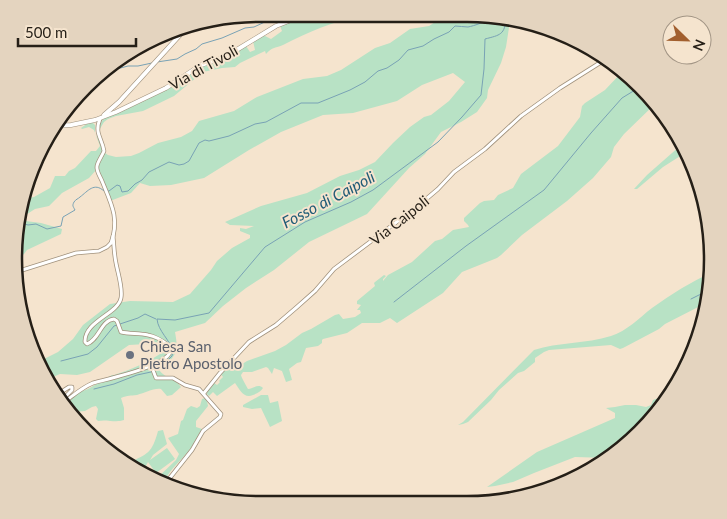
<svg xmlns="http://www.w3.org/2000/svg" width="727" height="519" viewBox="0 0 727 519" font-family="Lato,sans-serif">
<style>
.green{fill:#b8e2c5}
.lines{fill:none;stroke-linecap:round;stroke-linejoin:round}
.stream{stroke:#79a2b5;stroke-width:1}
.tertiary-casing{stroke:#a0917c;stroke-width:4.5}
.secondary-casing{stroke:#a0917c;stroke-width:5}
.tertiary{stroke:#fff;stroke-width:3}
.secondary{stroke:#fff;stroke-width:4}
.worship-dot{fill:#6b7280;stroke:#f5e4ce;stroke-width:2}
.labels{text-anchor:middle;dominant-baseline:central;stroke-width:4;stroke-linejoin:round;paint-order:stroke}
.street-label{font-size:15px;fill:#251f17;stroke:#f5e4ce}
.worship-label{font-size:15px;fill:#5b616d;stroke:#f5e4ce;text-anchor:start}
.water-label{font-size:16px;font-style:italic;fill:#205c77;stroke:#f5e4ce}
.rim{fill:none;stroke:#251f17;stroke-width:2.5}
</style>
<rect width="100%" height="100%" fill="#f5e4ce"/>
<!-- green -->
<g class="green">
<path d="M309,15L361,16C334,21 308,32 283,45C276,48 272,47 266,54L265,51L240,63L235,67L222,68L203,72L174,96L143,111L116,116L108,119L104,122L98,132L100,124L104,118L122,111L203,66L246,46L250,52L255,50L253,41L263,35L271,39L282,31L280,26Z"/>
<path d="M443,17L512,18L510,21L506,47L501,63L488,90L487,98L477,112L461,122L441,132L425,154L409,168L367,214L309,242L274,270L246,288L223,306L205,323L175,332C177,343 179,354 168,362C164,364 162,365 159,370C166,379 175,378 181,387L172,395L167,396L161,389C153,388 145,393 137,395C130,396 128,395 121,398L124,408V420C115,423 107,419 98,421L96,419L98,409L96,406L92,407L85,411L73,412L70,414L64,404L77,393L88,389L112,375H114C130,370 146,363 160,354V352L156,348L146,344L129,345L90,372L77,375L60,374L48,379L38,362L58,352L73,339L83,325L110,304L130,301L173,302L190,294L211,270L217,261L232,248L250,238V235L240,231V228L246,229L254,226L230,225L225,222L261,206L307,193L340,176L359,170L375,162L393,143L410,127L424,117L431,115L449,101L465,82L453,73L422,85L397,101L353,113L323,115L281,132L249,150L204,178L171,185L150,186L140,183L131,193L110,201L97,169L89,178L62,193L49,206L35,209L24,216L19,218L24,199L34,197L50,188L55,176H65L69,171L75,168L91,151H96L100,146L94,130L89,127L82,129L81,128L88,123H93L95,125V133L105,153L108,155L116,157L131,156L139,153L158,143L181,137L192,131L199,121L234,111L257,97L303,79L327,76L341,70L375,48L390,43L410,29L429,26Z"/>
<path d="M622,72L652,98L656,103L624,134L614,147L611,157L593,178L567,201L522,235L501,255L497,258L462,272L443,293L397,323L390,318L380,323H362L347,333L323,339L322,340V343L318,346L306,348L301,362L297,363L289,369L292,380L286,382L282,371L274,368L272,374L268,368L266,367L252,372H243L241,375C241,377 247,387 248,389C253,389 258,383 263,388C261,391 258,393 253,395C244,399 240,390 235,383L217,396L213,392L209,396L206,393L214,383L217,385L220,382L219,381L223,377L220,373L229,366L233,370L247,361L275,351L286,345L302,333L311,329L335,315L339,314L343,319L355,317L361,313L360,310H357L361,305L357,304V301L375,286L374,283L375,282L384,275L386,276L383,279V281L388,275L412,262L435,241L442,239L453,230L469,227L468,225L464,221V218L480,203L484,201L494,200L498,195L513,188L521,174L558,146L580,117L582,106L585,103L605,90Z"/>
<polygon points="680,146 685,153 663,167 637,189 634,189 647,175"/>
<polygon points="18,220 41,223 62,229 61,234 27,250 24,254 16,259 16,227"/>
<path d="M712,272L713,276L706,303L665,324L659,329L623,348L620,349L611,345L549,350L544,352L535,358V362L524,371L518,373L499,390L491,400L468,422L463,424L458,425L463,422L534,350C558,342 586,344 611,336C627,331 639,318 652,308C671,294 691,282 712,272Z"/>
<polygon points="261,395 268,395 270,403 278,401 282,421 270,427 261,408 252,409 243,407 243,405"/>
<polygon points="667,395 629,444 608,458 575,457 534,473 513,482 495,486 487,487 537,452 615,418 615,413 606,408 615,407 625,405 636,405 646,407 651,405 653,400"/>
<path d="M205,398L207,401L208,406L196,421V427L202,429C197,437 193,446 187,453C180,461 171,469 166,478L169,485L154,481L176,460L179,454L168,438L178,434L181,421L183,420L187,409L191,406L197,408L200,406L202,399Z"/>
<path d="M163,430L167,444L153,455L150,460L167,448L175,459L156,473L148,462L142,473L128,463C148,454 152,453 158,431Z"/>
</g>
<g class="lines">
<!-- stream -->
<g class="stream">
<polyline points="275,16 277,14"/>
<polyline points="157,62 177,59 185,54 196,49 202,44 222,38 245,28 254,27 267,21"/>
<polyline points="106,70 113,70 128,66 138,66 152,63"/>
<path d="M18,222L28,225L36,224L47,229L61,226L63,217L75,210C73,206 72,206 74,202C76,199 78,199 80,197C88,191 94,182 104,191H109L117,185L120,186L122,192L128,191L135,184L142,180L149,172L169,162L179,165L184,164L189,161L199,143L205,140L209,141L229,136L255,124L266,122L301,103H318L350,90L365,82L378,71L387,68L399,60L408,50L423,46L434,39L449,32L455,26C459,26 464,27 468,27C474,26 487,21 493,18"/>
<polyline points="691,299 709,290"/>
<polyline points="394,302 466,246 544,190 591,133 622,98 640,87"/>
<polyline points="120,324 138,318 145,314 156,319"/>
<polyline points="61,361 88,354 97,347 114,326 117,325"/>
<path d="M94,389L114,384L137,375L151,372L168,360L172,356L173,351C170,340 158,331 157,319L175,320L209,313L265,247L305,222L351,202L373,190L438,142L462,117L481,95L484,69L485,39C500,35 505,35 506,18"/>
</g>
<defs>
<g id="tertiary">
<path d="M100,119C94,133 102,138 104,151C102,156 98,161 97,166C96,171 100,176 102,181C111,203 120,219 111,243"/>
<polyline points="16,272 76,253 99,251 107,247 111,243"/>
<polyline points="151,365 156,378 173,378 185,385 199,389 221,414 220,417 203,431 192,450 165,484"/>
<polyline points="204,393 220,373 249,342 276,325 297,307 315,291 334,269 418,206 438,189 454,172 485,149 521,116 560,88 606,59"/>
<path d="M58,394L69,387H72V390L65,397L66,399L67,400C75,394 83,387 93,383C102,380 186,363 168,345C163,341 154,336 148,335C139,333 130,334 121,332L117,321L114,319C100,321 100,339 87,344L85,342C84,321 118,314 121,298C123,288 118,274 116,263C114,254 114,245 113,236"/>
</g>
<g id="secondary">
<polyline points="104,115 119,102 189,25"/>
<polyline points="56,126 71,125 95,120 116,112 166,88 201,65 225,57 276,26 304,15"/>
</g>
</defs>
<!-- tertiary casing -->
<use href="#tertiary" class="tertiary-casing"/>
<!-- secondary casing -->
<use href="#secondary" class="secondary-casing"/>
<!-- tertiary -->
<use href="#tertiary" class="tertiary"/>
<!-- secondary -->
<use href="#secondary" class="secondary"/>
</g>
<!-- markers -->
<circle class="worship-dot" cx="130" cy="355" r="5"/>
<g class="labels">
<!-- street labels -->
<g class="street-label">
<text transform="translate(203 67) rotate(-29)">Via di Tivoli</text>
<text transform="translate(399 220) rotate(-38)">Via Caipoli</text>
</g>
<!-- worship labels -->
<g class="worship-label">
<text x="140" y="346">Chiesa San<tspan x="140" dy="17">Pietro Apostolo</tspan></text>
</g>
<!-- water labels -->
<g class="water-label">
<text transform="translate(328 199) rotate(-28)">Fosso di Caipoli</text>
</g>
</g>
<!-- crop -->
<path d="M0 0H727V519H0ZM259 22H467A237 237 0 0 1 704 259V259A237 237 0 0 1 467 496H259A237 237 0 0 1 22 259V259A237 237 0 0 1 259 22Z" fill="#e4d4bf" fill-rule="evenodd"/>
<path class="rim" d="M259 22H467A237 237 0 0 1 704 259V259A237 237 0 0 1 467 496H259A237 237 0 0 1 22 259V259A237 237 0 0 1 259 22Z"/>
<!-- north arrow -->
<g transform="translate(687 40) rotate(113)"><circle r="24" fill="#f5e4ce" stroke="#a29585"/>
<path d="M0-4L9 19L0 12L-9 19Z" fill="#a25f2e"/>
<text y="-8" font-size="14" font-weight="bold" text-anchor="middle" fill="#251f17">N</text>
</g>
<!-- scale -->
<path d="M18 38v8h118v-8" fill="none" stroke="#251f17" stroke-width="2.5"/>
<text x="25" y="38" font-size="15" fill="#251f17" stroke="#f5e4ce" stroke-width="4" paint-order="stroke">500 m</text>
</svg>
